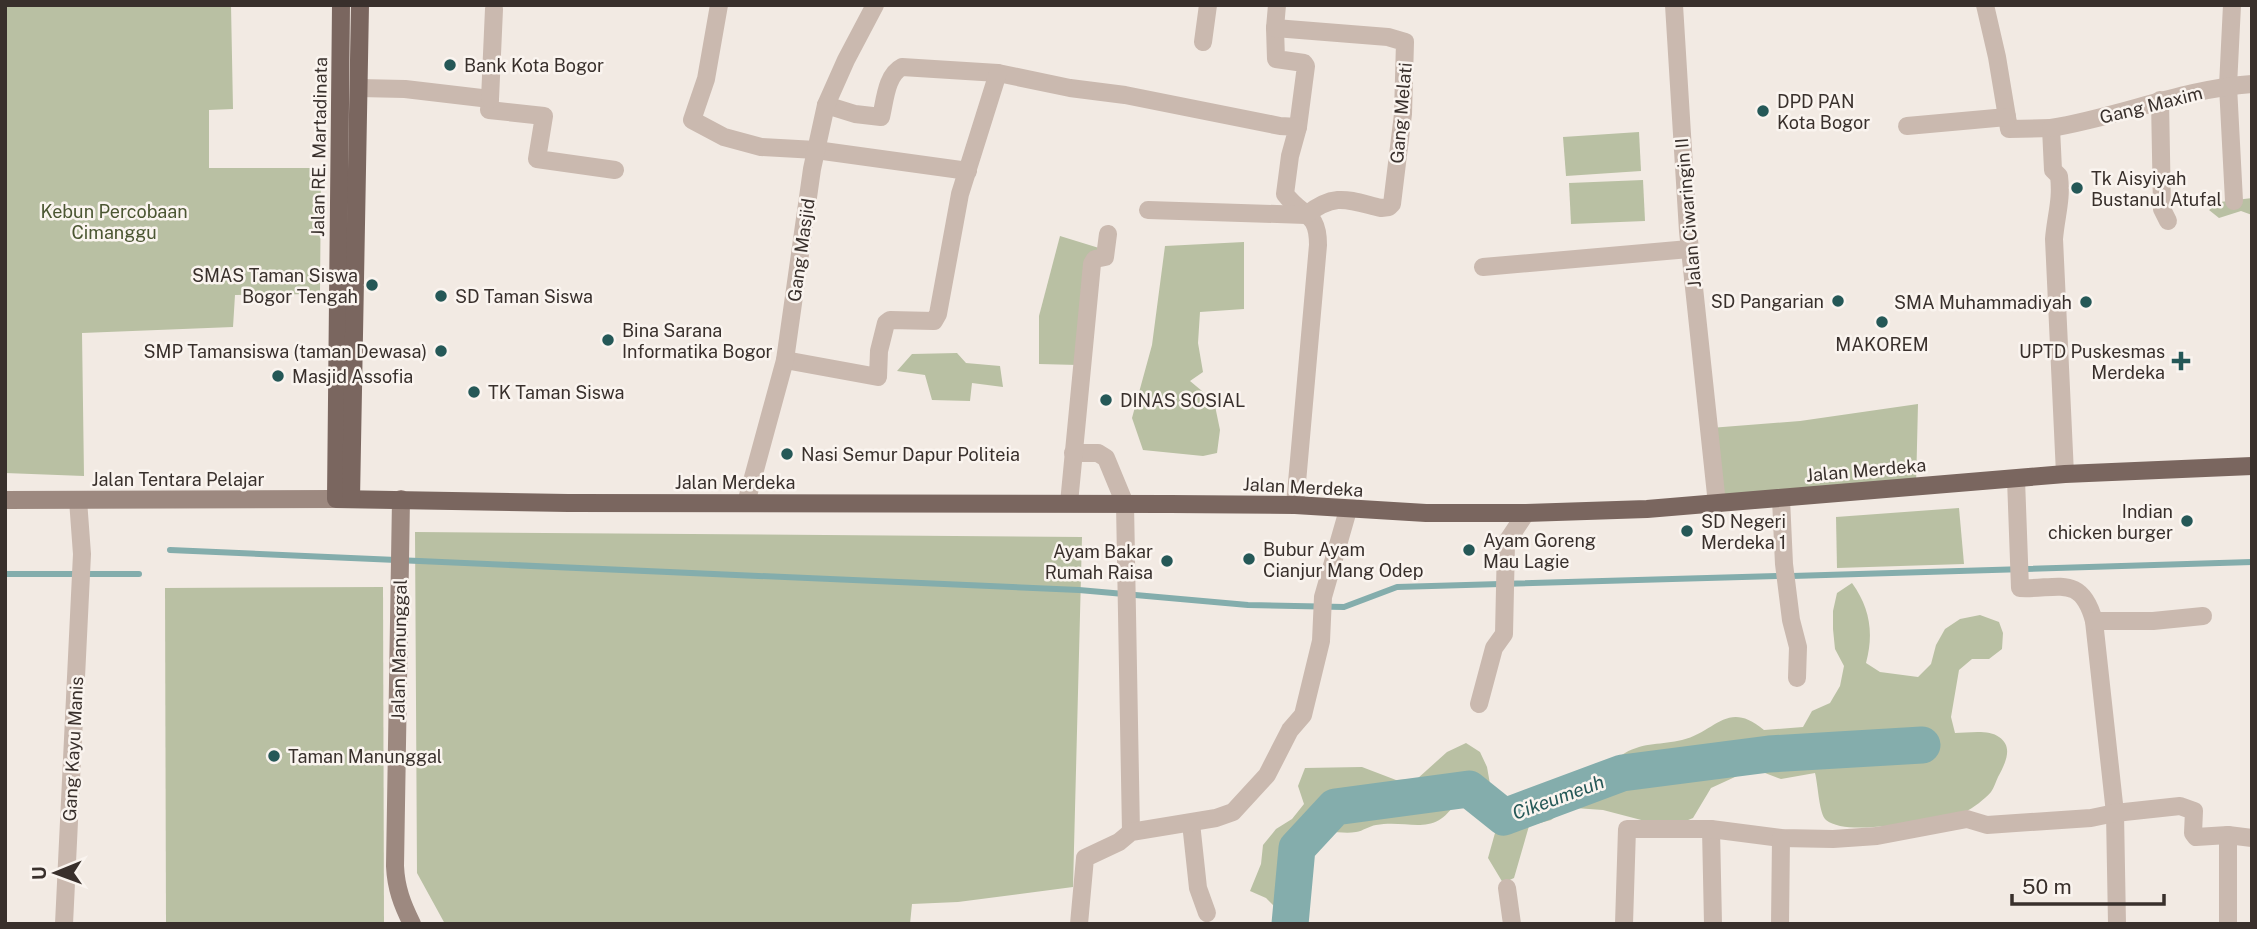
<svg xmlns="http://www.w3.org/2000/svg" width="2257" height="929" viewBox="0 0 2257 929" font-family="'Public Sans',sans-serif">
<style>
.green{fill:#b9c0a3}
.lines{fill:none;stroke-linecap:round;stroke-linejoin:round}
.stream{stroke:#84adac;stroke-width:6}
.river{stroke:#84adac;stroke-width:37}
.street{stroke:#cab9af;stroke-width:18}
.secondary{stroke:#9d8980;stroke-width:18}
.primary{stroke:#7a665f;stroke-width:18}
.poi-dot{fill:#255857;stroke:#faf4ef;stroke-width:2.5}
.labels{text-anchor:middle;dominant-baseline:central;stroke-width:5;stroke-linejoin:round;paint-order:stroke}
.poi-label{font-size:18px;fill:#39302c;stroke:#faf4ef;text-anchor:start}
.street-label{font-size:18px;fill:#39302c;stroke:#faf4ef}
.park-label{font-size:18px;fill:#4b5632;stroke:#faf4ef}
.water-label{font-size:19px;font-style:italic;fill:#255857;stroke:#faf4ef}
</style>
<rect width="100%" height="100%" fill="#f2eae3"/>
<!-- green -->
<g class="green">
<polygon points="5,5 231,5 233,109 209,110 209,168 321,168 320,294 235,295 233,327 82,333 84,476 5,473"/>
<polygon points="1639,132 1641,171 1566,176 1563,137"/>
<polygon points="1643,180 1645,221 1571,224 1569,183"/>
<polygon points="2252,198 2252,215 2241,211 2219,218 2209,210 2220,202"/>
<polygon points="1060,236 1099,248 1078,365 1039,364 1039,316"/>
<polygon points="1244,242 1244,309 1200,312 1198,343 1203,372 1190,381 1214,401 1220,430 1217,453 1203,456 1143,450 1132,418 1152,345 1165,246"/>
<polygon points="957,353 966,363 1000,366 1003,387 972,383 970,401 932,400 925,375 897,371 912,354"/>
<polygon points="1918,404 1916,487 1717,504 1710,428 1800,421"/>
<polygon points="1959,508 1964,564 1837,568 1836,517"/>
<polygon points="415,532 1082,537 1073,887 958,902 912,904 910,924 445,924 417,873"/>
<path d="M1852,583C1870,608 1874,633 1866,663L1880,672L1918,677L1931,664L1936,645L1945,629L1960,619L1980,615L1999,622L2003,633L2002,649L1989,659H1972L1959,670L1951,717L1955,733C1967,733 1989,729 1999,737C2014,747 2005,764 1998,777C1996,781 1994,788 1991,792C1985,799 1973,808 1965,812C1935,817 1850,839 1826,820C1819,814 1818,784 1815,773L1781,779L1765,773L1748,771L1711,788L1693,818L1676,825L1649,822L1603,810L1575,808L1562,812L1551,820L1529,826L1514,878L1503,883L1488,858L1495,833L1490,820L1457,800C1435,839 1410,819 1376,825C1369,826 1363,831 1356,832C1340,835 1324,827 1309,837C1300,842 1293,852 1286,860C1290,882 1297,901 1295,924H1275L1279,911L1266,898L1250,891L1261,864L1263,845L1276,829L1292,819L1304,804L1298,786L1305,768L1362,767L1396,780L1417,779L1447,752L1466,743L1480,752L1487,767L1490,784L1502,796C1523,798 1520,794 1538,790C1550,787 1564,789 1575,786C1594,779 1608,762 1625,753C1644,742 1662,745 1682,740C1716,732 1727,699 1764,730L1803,727L1812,711L1830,703L1840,686L1844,666L1835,649L1833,629V611L1837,593Z"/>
<polygon points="383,587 384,923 166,924 165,588"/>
</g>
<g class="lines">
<!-- stream -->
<g class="stream">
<polyline points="170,550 1079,590 1248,605 1344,607 1397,587 1777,576"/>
<polyline points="5,574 139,574"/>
<polyline points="1792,576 2252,562"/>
</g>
<!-- river -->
<polyline class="river" points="1290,924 1297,848 1335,807 1469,789 1504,817 1622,773 1769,754 1922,745"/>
<!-- street -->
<g class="street">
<polyline points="719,5 706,79 692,120 724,137 761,147 816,150 968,171"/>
<polyline points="1674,5 1688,231 1717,504"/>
<path d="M1985,5L1997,57L2009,129L2051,128L2053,170L2059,176C2062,200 2056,215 2054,239L2065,474"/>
<polyline points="2232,5 2228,86 2234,201"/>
<polyline points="1275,28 1276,59 1304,63 1306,66 1298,127"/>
<polyline points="1203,42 1208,5"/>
<polyline points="359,88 405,89 490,99 489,110 544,116 537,159 615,170"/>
<polyline points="490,99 494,9"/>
<polyline points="2160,100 2162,209 2168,221"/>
<path d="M826,105L855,114L881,117C885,101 886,75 902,67L998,73L1070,88L1125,95L1280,126L1298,127L1290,156L1285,194C1303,218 1318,211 1318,245L1295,505"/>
<polyline points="1907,126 2007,117"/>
<path d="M2051,128C2119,117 2182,89 2252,84"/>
<path d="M1148,210L1306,215C1335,192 1348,200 1381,208L1389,207L1392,204L1403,114L1405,42L1388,37L1275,28L1277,5"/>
<polyline points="1483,267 1689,249"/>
<polyline points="785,360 878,377 879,351 886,323 890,320 934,321 938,314 960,194 998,73"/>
<polyline points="1073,453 1098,453 1106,458 1125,504 1131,832"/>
<path d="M2016,479L2020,588C2057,590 2081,573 2094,621L2115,813L2117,924"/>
<polyline points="1781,499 1784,564 1791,620 1798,647 1797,678"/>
<polyline points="746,503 785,360 812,169 826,105 846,60 875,5"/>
<polyline points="1069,503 1092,264 1095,259 1105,257 1108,234"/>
<polyline points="2094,621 2153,621 2203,616"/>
<polyline points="1479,704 1494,648 1504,634 1506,543 1526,513"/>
<polyline points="1191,823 1198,888 1207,913"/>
<polyline points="1711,829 1713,924"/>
<polyline points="1507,888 1512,924"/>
<polyline points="64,924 82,554 78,500"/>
<polyline points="1079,924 1085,858 1119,842 1131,832 1216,818 1233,812 1267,775 1290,730 1303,715 1321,641 1323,597 1348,510"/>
<polyline points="1624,924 1627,829 1711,829 1781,838 1833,839 1877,836 1967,819 1987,825 2091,818 2115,813 2180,806 2194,811 2193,833 2196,837 2228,835 2252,838"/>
<polyline points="1780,924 1781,838"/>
<polyline points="2228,924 2228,835"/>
</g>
<!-- secondary -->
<g class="secondary">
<path d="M401,499L395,866C396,888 402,904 412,924"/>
<polyline points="5,500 336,499"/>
</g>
<!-- primary -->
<g class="primary">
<polyline points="341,5 336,499 568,503 1170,504 1295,505 1426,513 1526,513 1647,509 2065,474 2252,466"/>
<polyline points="351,499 360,5"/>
</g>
</g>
<!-- markers -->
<g class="poi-dot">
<circle cx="450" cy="65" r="7"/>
<circle cx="1763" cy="111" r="7"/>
<circle cx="2077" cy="188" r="7"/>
<circle cx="372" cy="285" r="7"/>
<circle cx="441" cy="296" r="7"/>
<circle cx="1838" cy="301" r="7"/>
<circle cx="2086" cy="302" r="7"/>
<circle cx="1882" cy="322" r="7"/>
<circle cx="608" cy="340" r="7"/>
<circle cx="441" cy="351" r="7"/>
<path d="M2177.5 350.5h7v7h7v7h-7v7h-7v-7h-7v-7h7z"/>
<circle cx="278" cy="376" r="7"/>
<circle cx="474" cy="392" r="7"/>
<circle cx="1106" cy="400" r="7"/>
<circle cx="787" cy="454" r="7"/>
<circle cx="2187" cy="521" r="7"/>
<circle cx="1687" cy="531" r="7"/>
<circle cx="1469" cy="550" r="7"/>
<circle cx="1249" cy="559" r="7"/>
<circle cx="1167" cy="561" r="7"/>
<circle cx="274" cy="756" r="7"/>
</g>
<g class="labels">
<!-- poi labels -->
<g class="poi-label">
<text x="464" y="65">Bank Kota Bogor</text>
<text x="1777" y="101">DPD PAN<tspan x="1777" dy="21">Kota Bogor</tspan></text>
<text x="2091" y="178">Tk Aisyiyah<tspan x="2091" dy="21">Bustanul Atufal</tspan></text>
<text x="358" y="275" text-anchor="end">SMAS Taman Siswa<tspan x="358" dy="21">Bogor Tengah</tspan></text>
<text x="455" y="296">SD Taman Siswa</text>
<text x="1824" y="301" text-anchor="end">SD Pangarian</text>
<text x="2072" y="302" text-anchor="end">SMA Muhammadiyah</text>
<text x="622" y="330">Bina Sarana<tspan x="622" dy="21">Informatika Bogor</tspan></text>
<text x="1882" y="344" text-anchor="middle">MAKOREM</text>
<text x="427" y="351" text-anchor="end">SMP Tamansiswa (taman Dewasa)</text>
<text x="2165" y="351" text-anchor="end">UPTD Puskesmas<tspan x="2165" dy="21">Merdeka</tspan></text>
<text x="292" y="376">Masjid Assofia</text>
<text x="488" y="392">TK Taman Siswa</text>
<text x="1120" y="400">DINAS SOSIAL</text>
<text x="801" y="454">Nasi Semur Dapur Politeia</text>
<text x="2173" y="511" text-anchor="end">Indian<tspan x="2173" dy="21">chicken burger</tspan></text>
<text x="1701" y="521">SD Negeri<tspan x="1701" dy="21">Merdeka 1</tspan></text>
<text x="1483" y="540">Ayam Goreng<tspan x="1483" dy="21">Mau Lagie</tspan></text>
<text x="1263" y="549">Bubur Ayam<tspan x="1263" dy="21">Cianjur Mang Odep</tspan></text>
<text x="1153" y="551" text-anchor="end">Ayam Bakar<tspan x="1153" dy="21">Rumah Raisa</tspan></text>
<text x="288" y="756">Taman Manunggal</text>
</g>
<!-- street labels -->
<g class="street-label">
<text transform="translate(2151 105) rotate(-14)">Gang Maxim</text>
<text transform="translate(1401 113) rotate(-85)">Gang Melati</text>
<text transform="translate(319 147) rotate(-89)">Jalan RE. Martadinata</text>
<text transform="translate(1688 213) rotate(-95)">Jalan Ciwaringin II</text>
<text transform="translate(801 250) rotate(-82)">Gang Masjid</text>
<text transform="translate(1866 470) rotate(-5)">Jalan Merdeka</text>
<text x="178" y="479">Jalan Tentara Pelajar</text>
<text x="735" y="482">Jalan Merdeka</text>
<text transform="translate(1303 487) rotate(3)">Jalan Merdeka</text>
<text transform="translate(399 650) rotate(-89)">Jalan Manunggal</text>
<text transform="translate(73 749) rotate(-87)">Gang Kayu Manis</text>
</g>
<!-- park labels -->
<g class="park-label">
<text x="114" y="211">Kebun Percobaan<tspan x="114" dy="21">Cimanggu</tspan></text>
</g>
<!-- water labels -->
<g class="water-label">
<text transform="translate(1558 797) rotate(-20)">Cikeumeuh</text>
</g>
</g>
<!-- border -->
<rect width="2257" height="929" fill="none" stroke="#39302c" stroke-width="14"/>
<!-- north arrow -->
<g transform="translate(56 873) rotate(269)" stroke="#faf4ef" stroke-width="5" paint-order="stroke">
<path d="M0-5L12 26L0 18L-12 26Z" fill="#39302c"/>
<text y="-10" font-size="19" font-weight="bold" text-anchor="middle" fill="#39302c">U</text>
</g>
<!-- scale -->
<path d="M2012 894v10h152v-10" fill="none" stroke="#39302c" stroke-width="3.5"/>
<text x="2022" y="894" font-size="21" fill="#39302c" stroke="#faf4ef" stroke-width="5" paint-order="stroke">50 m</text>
</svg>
